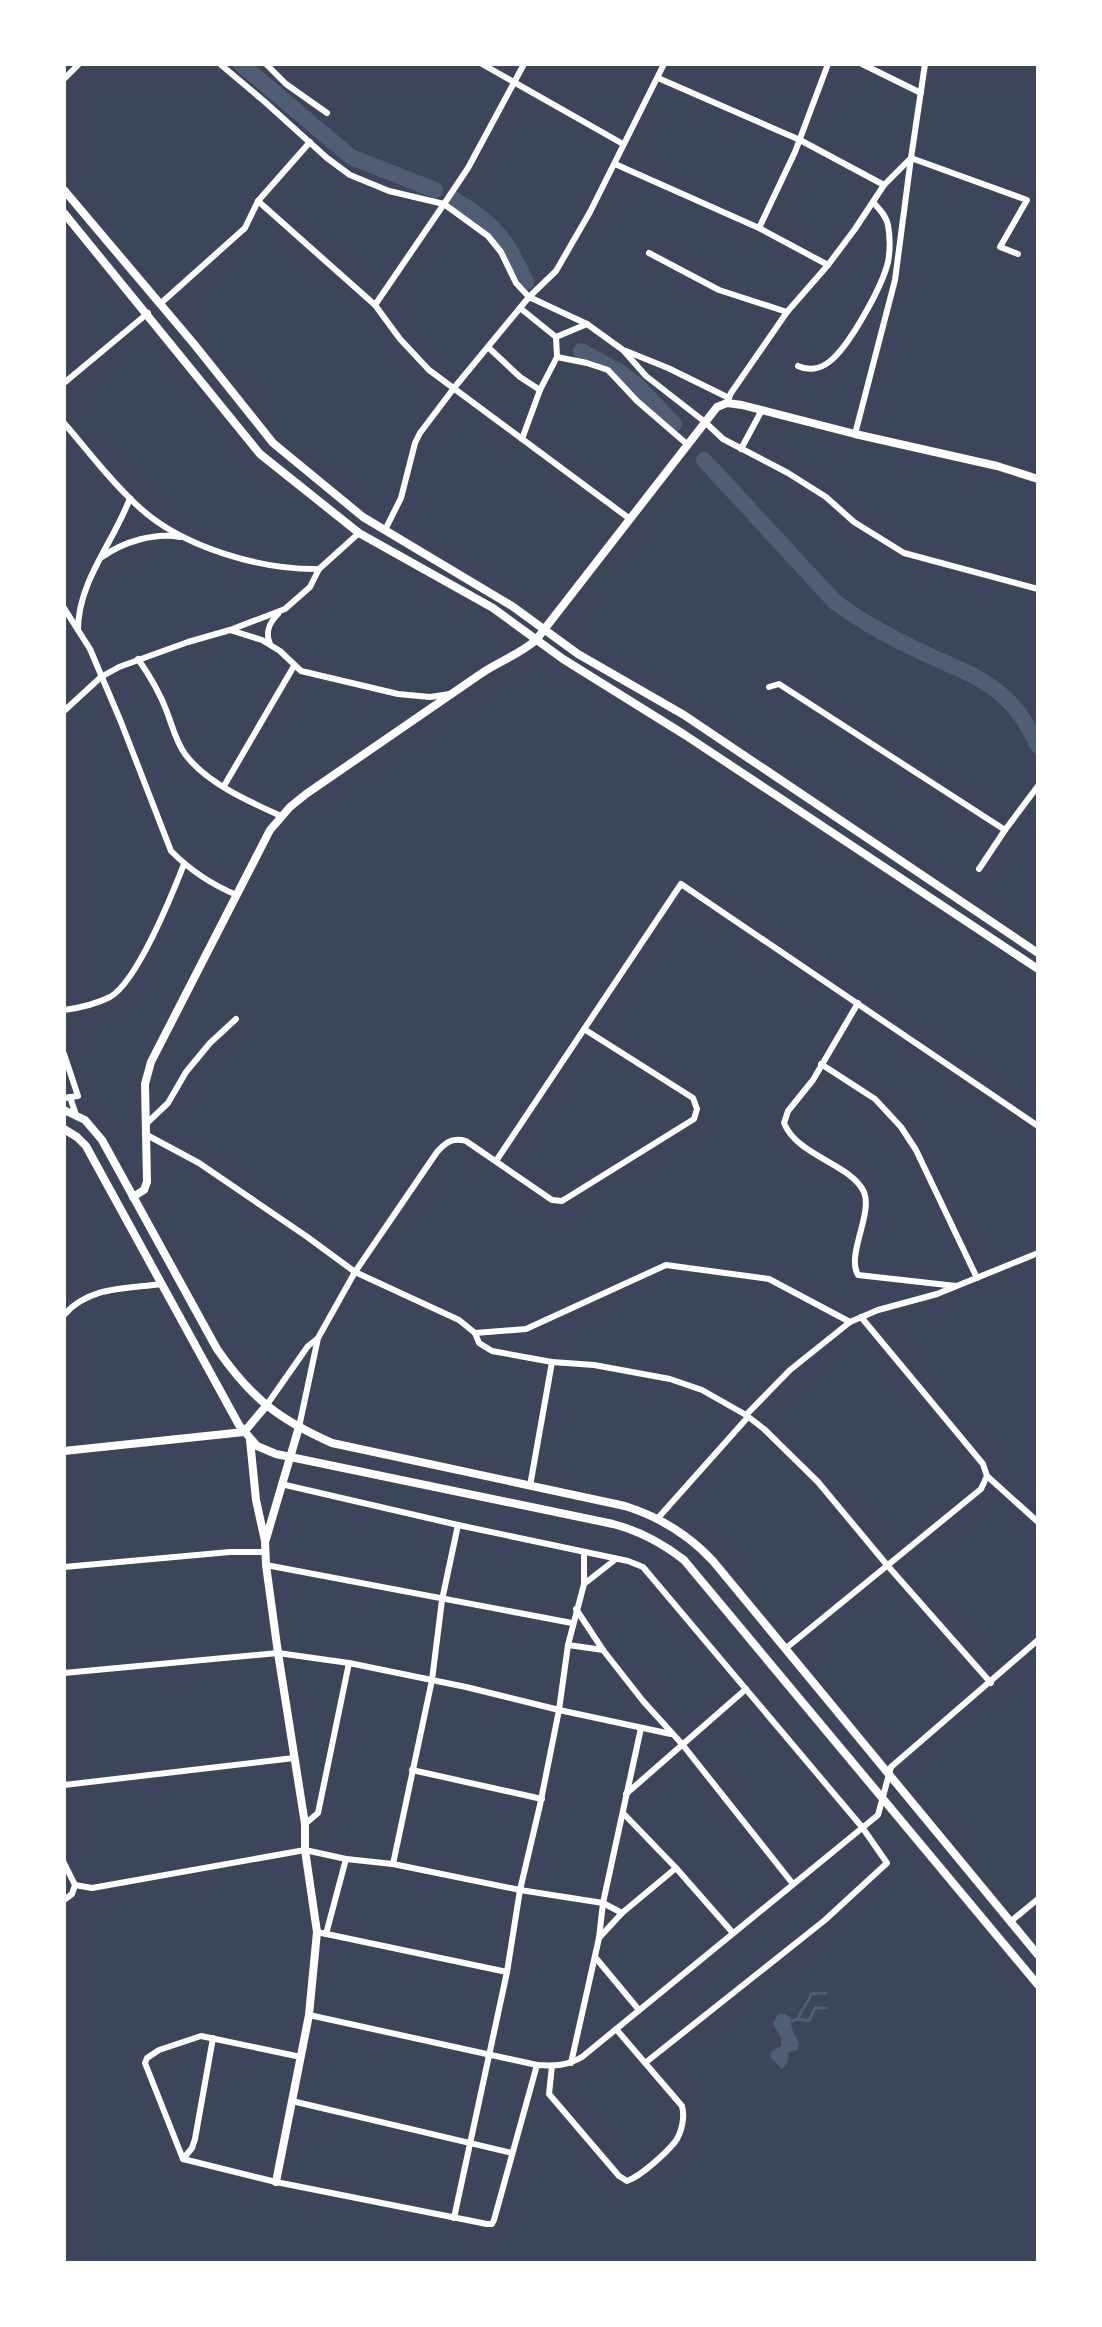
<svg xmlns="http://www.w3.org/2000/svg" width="1102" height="2327" viewBox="0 0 1102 2327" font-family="'Public Sans',sans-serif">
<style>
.green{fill:#3c4559}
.water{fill:#4f5d75}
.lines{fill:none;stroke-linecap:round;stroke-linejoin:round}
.stream{stroke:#4f5d75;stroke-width:3}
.river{stroke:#4f5d75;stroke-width:16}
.minor{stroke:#fff;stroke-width:6}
.tertiary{stroke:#fff;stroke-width:8}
.secondary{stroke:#fff;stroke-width:8}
</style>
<rect width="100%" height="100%" fill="#2d3142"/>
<!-- green -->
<rect class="green" x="65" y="65" width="972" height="2197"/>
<!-- water -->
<polygon class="water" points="778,2014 785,2014 790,2017 792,2029 799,2043 798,2050 789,2052 787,2064 782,2069 770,2057 772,2051 781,2046 781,2038 773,2024"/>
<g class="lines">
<!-- stream -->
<g class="stream">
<path d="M798,2019C802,2008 809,2002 811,1994L826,1993"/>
<polyline points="791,2021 798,2019 809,2021 815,2008 826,2008"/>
</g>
<!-- river -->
<g class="river">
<polyline points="241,64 351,157 435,190"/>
<path d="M453,199C494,223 507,239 526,282"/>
<polyline points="581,351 620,372 637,385 674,424"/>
<path d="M704,460L835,602C866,625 898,641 932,657C957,668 984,678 1004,697C1020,711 1029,728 1038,746"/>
</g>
<!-- minor -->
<g class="minor">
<polyline points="220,64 265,102 327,158 350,175 389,191 444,204"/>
<polyline points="266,64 286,84 327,113"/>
<polyline points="482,64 623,144"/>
<polyline points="524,64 468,168 444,204 488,236 501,252 516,283 529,297 587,324 623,350 646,376 705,422 723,439 788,473 826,497 854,522 904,553 1038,589"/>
<polyline points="862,64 921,93"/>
<polyline points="658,78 800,140 884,185"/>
<polyline points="64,79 79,64"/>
<polyline points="615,164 759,228 828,265"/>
<polyline points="258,201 375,305 400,339 429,370 630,519"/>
<polyline points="759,228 795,152 828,64"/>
<polyline points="649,253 719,290 787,312"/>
<polyline points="160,304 245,228 258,201 310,142"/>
<polyline points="375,305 444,204"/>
<polyline points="520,308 556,337"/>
<polyline points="489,348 520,377 540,390"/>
<polyline points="626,351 668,368 729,398"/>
<polyline points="557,357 587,363 608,370 637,401 688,445"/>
<path d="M798,366C808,371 820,369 829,362C849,347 882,287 888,262C890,251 890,236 888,225C886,215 879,209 873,202"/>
<polyline points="64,383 148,313"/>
<polyline points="727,403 731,393 787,312 828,265 855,229 884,185 911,158 925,64"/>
<path d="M64,423C89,452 112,483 140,508C184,548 262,570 319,569"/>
<polyline points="855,434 895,280 911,158 1027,200 1000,247 1018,254"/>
<polyline points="522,439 540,390 557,357 556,337 587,324"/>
<polyline points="741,449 762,410"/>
<polyline points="385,530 401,498 415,443 420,433 454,388 529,297 556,271 590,212 664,64"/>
<path d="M102,557C123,542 155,532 180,537"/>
<path d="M64,608L90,649L121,722L171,851C190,870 212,885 237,895"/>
<path d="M78,630C78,581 114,542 130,498"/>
<polyline points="230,630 262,640 280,651 301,671 398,694 430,697 450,694"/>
<path d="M270,644C265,632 269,623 278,614"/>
<path d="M138,659C150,676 160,693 167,712C172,725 176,742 185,754C206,783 250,802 281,816"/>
<polyline points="769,687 779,684 1005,830"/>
<polyline points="64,711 101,677 119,667 188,642 230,630 285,609 310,587 319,569 359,533"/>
<polyline points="224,786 294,666"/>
<polyline points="979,869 1005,830 1038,786"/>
<path d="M858,1003L813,1080L788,1111L784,1123C797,1156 851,1164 864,1192C873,1214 846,1255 858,1275L956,1286"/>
<path d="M64,1010C79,1008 96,1004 110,997C137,982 172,895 184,864"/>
<polyline points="64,1054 78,1096 64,1098"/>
<polyline points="821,1064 875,1099 901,1127 916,1150 977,1278"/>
<polyline points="70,1097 76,1115"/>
<polyline points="145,1125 168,1103 186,1072 210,1043 236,1019"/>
<polyline points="145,1134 199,1163 306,1236 355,1272 459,1320 475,1333 479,1343 492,1351 552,1362 594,1365 670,1379 702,1390 746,1415 764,1429 818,1482 887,1565 991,1683"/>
<polyline points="496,1161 681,884 1038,1126"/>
<path d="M64,1315C89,1286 127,1289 162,1284"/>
<polyline points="475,1333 526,1329 666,1265 769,1279 850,1322"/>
<polyline points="266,1406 308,1346 317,1339"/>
<polyline points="746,1415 790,1370 850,1322 878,1310 937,1294 1038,1253"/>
<path d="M299,1427L318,1338L355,1272L437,1152C446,1142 453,1137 466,1141L552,1200L562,1201L694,1119L697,1109L693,1098L584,1029"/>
<polyline points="987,1476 1038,1522"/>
<polyline points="281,1484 458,1525 628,1561 643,1567 862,1827 887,1863 825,1920 645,2063"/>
<polyline points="530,1486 552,1362"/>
<polyline points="658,1518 748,1417"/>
<polyline points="266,1565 572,1623"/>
<polyline points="64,1567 230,1552 266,1552"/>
<polyline points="584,1584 616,1559"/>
<polyline points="576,1609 603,1650 643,1701 682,1744 793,1884"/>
<polyline points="568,1645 603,1650"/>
<polyline points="785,1649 981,1489 987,1476 983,1464 861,1317"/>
<polyline points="64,1673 278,1653 349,1663 466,1687 559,1710 671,1734"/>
<polyline points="412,1770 542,1799"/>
<polyline points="64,1785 294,1758"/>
<polyline points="626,1794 746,1689"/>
<polyline points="623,1813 676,1868 733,1933"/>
<polyline points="305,1824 318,1813 349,1663"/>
<polyline points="64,1863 75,1885 72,1894 64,1900"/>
<polyline points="393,1864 432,1680 442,1600 458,1525"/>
<polyline points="75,1885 92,1888 305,1850 346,1859 393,1864 520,1890 603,1903 622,1913"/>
<polyline points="1010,1922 1038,1899"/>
<polyline points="317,1932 507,1972"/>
<polyline points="326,1934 346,1859"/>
<polyline points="599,1938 622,1913 676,1868"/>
<polyline points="595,1957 639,2010"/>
<path d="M309,2015L537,2065C555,2066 567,2066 582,2057L878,1815L891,1767L1038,1640"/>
<polyline points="301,2057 201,2036 159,2050 147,2058 145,2063 183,2159 276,2182 487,2224 492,2224 494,2220 537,2065"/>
<polyline points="571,2063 599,1938 603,1903 641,1728"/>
<path d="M552,2066L549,2094L619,2176L627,2181C641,2176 665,2154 675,2142C682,2132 685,2117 682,2106L616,2029"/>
<polyline points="292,2101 512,2153"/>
<polyline points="183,2159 192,2148 195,2139 213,2038"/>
<polyline points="454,2218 507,1972 520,1890 540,1805 559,1710 568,1645 584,1584 584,1552"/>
</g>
<!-- tertiary -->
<g class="tertiary">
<polyline points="64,190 194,344 273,443 363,517 512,606 578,654 684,715 1038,953"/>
<polyline points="64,213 260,454 359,533 493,608 563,659 685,735 1038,969"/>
<path d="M133,1197L144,1190L147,1182L145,1084L151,1062L270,830L290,807L306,794L482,673C500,661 520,654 536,640L717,407L727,403L742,405L855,434L997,466L1038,479"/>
<polyline points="250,1440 256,1500 265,1541 266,1565 278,1653 305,1824 305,1850 317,1932 309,2015 276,2182"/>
<polyline points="64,1451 244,1432 266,1406"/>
<polyline points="266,1539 299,1427"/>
</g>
<!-- secondary -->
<g class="secondary">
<path d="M64,1110L85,1120L102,1140L217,1349C251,1398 278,1419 332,1443L625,1506C660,1517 688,1534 713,1561L1038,1955"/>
<path d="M64,1129L77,1137L86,1146L239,1425L257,1446L276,1454L613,1524C640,1531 662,1543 684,1560L1038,1985"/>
</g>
</g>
<!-- border -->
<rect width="1102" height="2327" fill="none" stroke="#ffffff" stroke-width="132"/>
</svg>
